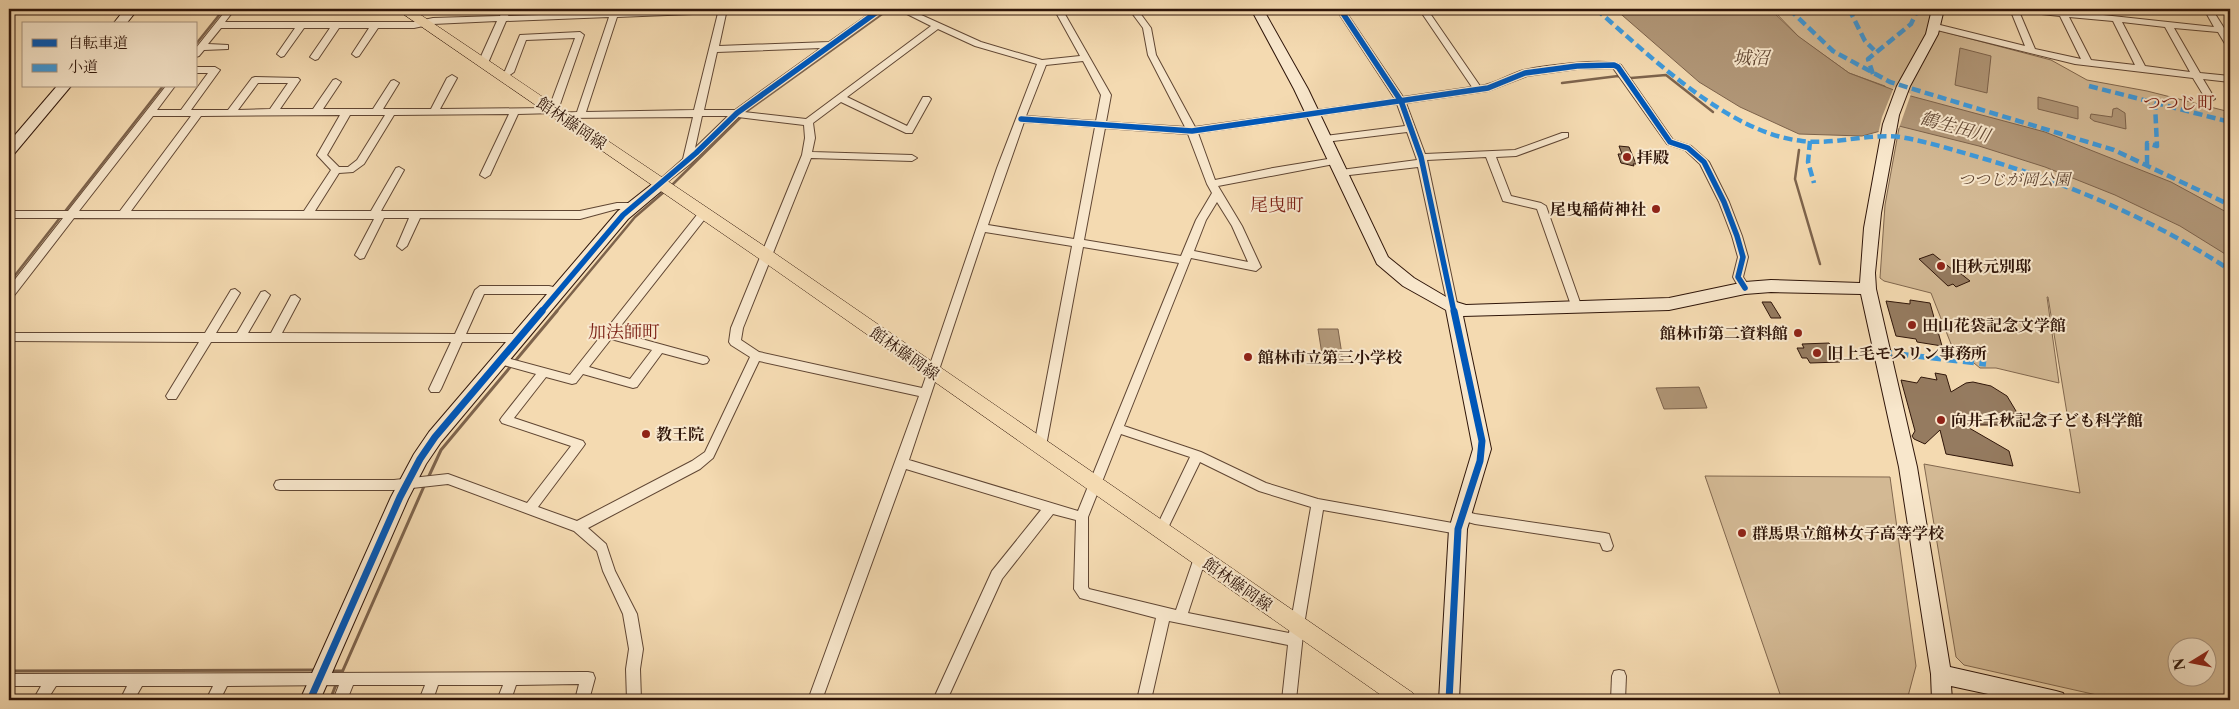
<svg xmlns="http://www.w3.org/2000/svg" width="2239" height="709" viewBox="0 0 2239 709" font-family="'Libre Caslon Text','Noto Serif JP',serif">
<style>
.green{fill:#d3b994;stroke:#81674e;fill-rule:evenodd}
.water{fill:#b19778;stroke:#7d634c}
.pier{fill:#f4dab1}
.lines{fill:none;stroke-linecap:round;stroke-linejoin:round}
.stream-far1{stroke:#7d634c;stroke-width:2.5}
.stream{stroke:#7d634c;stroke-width:3}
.building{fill:#957b60;stroke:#2f1509}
.street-casing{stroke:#604633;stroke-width:2}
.secondary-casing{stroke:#2f1509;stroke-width:2}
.primary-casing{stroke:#2f1509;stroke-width:1}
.street{fill:#f8e7cc;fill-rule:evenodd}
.secondary{fill:#f8e7cc;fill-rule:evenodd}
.primary{fill:#f4dab1;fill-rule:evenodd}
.quiet-far1{stroke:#3d9add;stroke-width:4.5;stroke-dasharray:9 4.5;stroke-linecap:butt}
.quiet{stroke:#3d9add;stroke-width:5.5;stroke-dasharray:11 5.5;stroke-linecap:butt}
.cycleway-far1-casing{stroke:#f8e7cc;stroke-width:8}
.cycleway-casing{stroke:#f8e7cc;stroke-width:10}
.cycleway-far1{stroke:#0057b8;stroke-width:5.5}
.cycleway{stroke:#0057b8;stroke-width:7}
.poi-dot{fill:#8f2418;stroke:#f8e7cc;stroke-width:2}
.labels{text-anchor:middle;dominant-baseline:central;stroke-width:4;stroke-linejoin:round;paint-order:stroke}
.street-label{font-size:16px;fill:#2f1509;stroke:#f8e7cc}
.poi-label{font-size:16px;font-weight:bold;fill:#2f1509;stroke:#f8e7cc;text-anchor:start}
.park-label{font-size:16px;font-style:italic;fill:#604633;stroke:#f8e7cc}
.water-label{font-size:18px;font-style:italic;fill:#634935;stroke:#f8e7cc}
.neighbourhood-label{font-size:18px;fill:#7a1f14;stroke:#f8e7cc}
</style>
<rect width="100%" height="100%" fill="#f4dab1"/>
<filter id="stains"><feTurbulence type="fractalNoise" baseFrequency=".004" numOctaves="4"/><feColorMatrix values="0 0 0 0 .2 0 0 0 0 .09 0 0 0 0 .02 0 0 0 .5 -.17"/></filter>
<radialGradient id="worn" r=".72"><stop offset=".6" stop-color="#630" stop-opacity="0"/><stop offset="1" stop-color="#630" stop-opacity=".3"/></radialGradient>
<!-- green -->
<g class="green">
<path d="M1772,9H1931L1933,29L2051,60L2087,80L2147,91L2230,112V700H2119L1964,665L1956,657L1924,464L2080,493L2048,297H2047L2059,383L1996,368H1980L1951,344L1931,293L1884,281L1880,278L1885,205L1901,117L1885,86L1849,73L1800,38ZM2176,646H2206V676H2176Z"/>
<polygon points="1705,476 1890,477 1916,666 1907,700 1782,700"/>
</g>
<!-- water -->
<g class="water">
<polygon points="1615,9 1770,9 1798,36 1849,73 1907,95 2045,132 2171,182 2230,214 2230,257 2180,226 2115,195 2045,167 1979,146 1899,126 1862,136 1799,134 1740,107 1699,82"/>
<polygon points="1960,48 1991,56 1987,93 1955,85"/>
<polygon points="2038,97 2078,107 2078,119 2038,109"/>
<polygon points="2117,108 2125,113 2126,129 2094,121 2090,118 2091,114 2112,117 2113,109"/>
<polygon points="1318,329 1338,329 1343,361 1323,361"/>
<polygon points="1699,387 1707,408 1664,409 1656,388"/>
</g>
<!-- pier -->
<polygon class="pier" points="1894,87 1911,94 1899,128 1878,134 1882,117"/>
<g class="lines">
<!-- stream-far1 -->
<g class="stream-far1">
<polyline points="196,44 224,9"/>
<polyline points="1562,83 1618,76 1631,78 1666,75 1713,112"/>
<polyline points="1799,150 1795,179 1820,264"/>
<polyline points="670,187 747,111 889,9"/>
<polyline points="9,283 163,86"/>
<polyline points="556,312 635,217 665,191"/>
</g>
<!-- stream -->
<g class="stream">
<polyline points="428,478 441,450 557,311"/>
<polyline points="9,671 316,670"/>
<polyline points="329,671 342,671"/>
<polyline points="340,677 425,484"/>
<polyline points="330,700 337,682"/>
</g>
</g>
<!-- building -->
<g class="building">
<polygon points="1619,146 1629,147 1636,164 1633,164 1634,166 1621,163 1618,154 1622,154"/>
<polygon points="1933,254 1958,274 1960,273 1970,281 1956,287 1953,284 1948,286 1919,259"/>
<polygon points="1910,300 1930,303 1942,346 1917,342 1916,339 1896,336 1886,301 1910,304"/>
<polygon points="1762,302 1771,302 1781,318 1771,318"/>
<polygon points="1829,343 1840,362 1810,363 1807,358 1802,358 1797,348 1804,348 1802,344"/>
<polygon points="1935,373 1946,375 1951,392 1966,383 1973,382 1991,386 2007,396 2016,411 2015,417 2010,422 2003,425 1964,425 2009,451 2013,466 1946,454 1940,430 1925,444 1914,439 1912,436 1915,431 1901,380 1917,383 1921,377 1937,380"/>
</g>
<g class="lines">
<defs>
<g id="street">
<path d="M227,9H235L225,22H414L433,18L500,16L503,9H511L508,16L727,9L719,46L829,42L876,9H885L744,112L806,119L931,26L897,9H908L981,42L1042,60L1080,56L1054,9H1062L1111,95L1106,122L1185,127L1148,55L1143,28L1129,9H1137L1151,28L1156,55L1195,127L1395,99L1336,9H1344L1403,97L1472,87L1419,9H1427L1480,86C1496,84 1509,74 1524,70C1543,66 1606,57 1621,65L1673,140L1691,146L1709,162L1729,202L1742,236L1748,257L1743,277L1750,288L1745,292L1741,291L1733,277L1738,257L1732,236L1719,202L1700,164L1685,150L1667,144L1613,68L1577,69L1527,76L1488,91L1406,103L1425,154L1515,150L1562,133H1568V137L1516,156L1496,157L1511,196L1541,203L1546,206L1582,308L1577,312L1572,308L1537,209L1503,201L1486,157L1427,160L1458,308L1453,312L1449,311L1418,167L1341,176L1336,173L1341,170L1417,160L1407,132L1325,142L1320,139L1325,136L1405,126L1397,104L1198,133L1215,180L1273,168L1334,158L1339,161L1334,164L1218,186L1242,226L1261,267L1256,271L1191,258L1124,426L1201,452L1266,483L1318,499L1458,524L1462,525L1464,529L1462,533L1458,534L1323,510L1304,625L1296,700H1282L1288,645L1169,621L1151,700H1137L1156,618L1080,598L1074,589L1076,520L1053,514L1002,579L947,700H933L992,571L1041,510L906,469L822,700H808L919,396L759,361L713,458L700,469L588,528L606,544L615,571L637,614L643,649L640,669L641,700H627L626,669L629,649L623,614L603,571L597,551L574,531L448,484L394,490H280L276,489L274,485L276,481L280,480H394L448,474L527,503L571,446L502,423L500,420L502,417L536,374L496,363L494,360L496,357L500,356L570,375L700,211L704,209L709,213L708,215L616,332L707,357L709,360L707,363L703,364L662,353L637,387L633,388L583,374L576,383L572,384L546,377L514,418L583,441L585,444L583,447L538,507L577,521L692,461L705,452L750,357L731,345L729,342L731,328L802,155L805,138L804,125L738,117L690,164L661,187L657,186L656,184L657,182L683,159L693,117L559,118L556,117L555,113L518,114L490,175L485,178L480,175L509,114L394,115L364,164L353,172L339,173L315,211H371L396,168L399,167L404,170L381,211H580L617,203H633L638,206L633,209H617L580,219L420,218L407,246L402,250L397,246L409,218H384L364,258L360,259L355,255L374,219L74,218L13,297L9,298V287L63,218H9V211H68L166,86H175L157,110H181L208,73H196V67H215L220,70L191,110H228L252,78L255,77L298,78L300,80L280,109H313L333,80L336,79L341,82L323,109H373L391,81L394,80L399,83L383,109H431L447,78L452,75L457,78L440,109L549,108L575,38L526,40L514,72L503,80L498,77L505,71L520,35L580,32L584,35L557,113L577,112L609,17L506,21L488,63L483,66L478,63L497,21L433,24L414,28H378L359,56L356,57L352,54L369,28H339L318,59L315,60L310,57L330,28H304L284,56L281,57L277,54L295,28H221L208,44L228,45V49L204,50L199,56L196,57V48ZM718,13L694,110L586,112L617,17ZM938,29L975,46L1037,64L997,168L922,388L759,352L741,340L743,328L811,158L912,161L917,158L912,155L812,152L815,138L813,123L841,102L906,133H912L931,99L929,97H923L907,126L847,97ZM821,48L735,110H704L717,52ZM1083,61L1101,95L1096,121L1026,116L1046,65ZM258,83H288L270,109L238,110ZM340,115L317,155L331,170L304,211H131L201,116ZM350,115H385L357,160L348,167H339L327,155ZM153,116H191L120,211H79ZM702,116H728L695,148ZM1024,122L1095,127L1074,239L988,225ZM1105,128L1188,134L1207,184L1212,193L1196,220L1181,256L1084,240ZM1217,202L1232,226L1248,262L1194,251L1206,220ZM985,232L1072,246L1034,446L1036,449L1040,451L1044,449L1046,446L1083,247L1179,263L1078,511L909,460ZM611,339L652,350L630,379L589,367ZM1121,434L1190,457L1155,530L1157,534L1161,535L1165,534L1200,462L1259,491L1311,507L1289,633L1188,613L1206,558L1205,554L1200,552L1195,554L1194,558L1176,610L1089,589L1088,587V517Z"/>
<path d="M2010,9H2018L2035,49L2081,59L2060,16L2023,12L2019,9H2065L2066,11L2214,27L2204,9H2212L2224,28H2230V34L2227,33L2230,38V48L2227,47L2218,32L2174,28L2200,73L2230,76V82L2203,79L2215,99L2210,102L2207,101L2193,78L2075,64L1933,29L1932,27L1936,24L2025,46ZM2069,17L2113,21L2135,65L2091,60ZM2122,22L2165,27L2190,72L2145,66Z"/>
<polygon points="480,286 549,286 562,289 563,292 558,296 549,294 484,294 466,334 519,334 525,338 519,342 462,342 441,389 439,392 431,392 429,389 451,342 211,342 176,399 168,399 166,396 199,342 9,341 9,333 205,333 231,290 235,289 240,293 216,333 237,333 261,292 265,291 270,295 248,333 271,333 291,296 295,295 300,299 282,333 455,334 475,290"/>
<polygon points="1461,510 1475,514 1605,533 1609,534 1613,546 1611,550 1607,551 1603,550 1600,543 1475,524 1457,519 1455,515 1457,511"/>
<polygon points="1619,670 1624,671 1626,676 1625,700 1611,700 1612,676 1614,671"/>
<polygon points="588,672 593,673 595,678 589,700 575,700 579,684 516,685 511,700 497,700 503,685 438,685 433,700 419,700 425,685 353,685 347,700 333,700 339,685 227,686 220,700 206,700 213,686 142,686 134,700 120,700 127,686 56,686 47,700 33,700 41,686 9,686 9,674"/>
</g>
<g id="secondary">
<polygon points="125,9 138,9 126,24 113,24"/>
<polygon points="1251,9 1263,9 1308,89 1388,257 1414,278 1453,301 1466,305 1669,298 1745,282 1771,280 1860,283 1864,228 1883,124 1897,86 1926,34 1932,9 1944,9 1938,34 1910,86 1899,115 1881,213 1875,273 1876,289 1917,467 1950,667 2056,691 2063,693 2066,700 2016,700 1951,686 1952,700 1932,700 1931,674 1899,467 1861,294 1771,292 1745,294 1669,310 1463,316 1491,449 1467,529 1459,700 1439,700 1449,529 1473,449 1446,310 1403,286 1377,264 1294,89"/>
<polygon points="57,86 71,86 14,154 9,156 9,142"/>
<polygon points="661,179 668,184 666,187 628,219 441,442 426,464 408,499 320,700 300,700 391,497 414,454 429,432 618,211 656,181"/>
</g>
<polygon id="primary" points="396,9 412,9 773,252 1413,693 1416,700 1388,700 761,260"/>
</defs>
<!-- street casing -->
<use href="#street" class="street-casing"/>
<!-- secondary casing -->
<use href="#secondary" class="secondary-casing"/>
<!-- primary casing -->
<use href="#primary" class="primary-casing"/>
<!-- street -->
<use href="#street" class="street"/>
<!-- secondary -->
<use href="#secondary" class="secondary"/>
<!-- primary -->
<use href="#primary" class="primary"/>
<!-- quiet-far1 -->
<g class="quiet-far1">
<path d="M1596,9C1650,56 1728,133 1802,141C1836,145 1868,133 1900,137C1929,142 1957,151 1985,159C2072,185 2154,220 2230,270"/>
<polyline points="1789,9 1833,51 1890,82 2114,150 2230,205"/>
<polyline points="1849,9 1865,41 1874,50"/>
<polyline points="1873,74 1868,59 1911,24 1918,9"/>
<polyline points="2089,86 2230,122"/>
<polyline points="1810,141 1808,162 1814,183"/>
<polyline points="2147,164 2147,143 2157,146 2155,104"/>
</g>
<!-- quiet -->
<polyline class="quiet" points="1881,352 1986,364"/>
<defs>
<g id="cycleway-far1">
<polyline points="1340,9 1401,101 1421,157 1454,312"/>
<polyline points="1021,119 1192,131 1488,88 1525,73 1577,66 1614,65 1618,67 1670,142 1688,148 1704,162 1724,202 1737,236 1743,257 1738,277 1745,288"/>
<polyline points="541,312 623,215 696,153 737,113 881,9"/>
</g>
<g id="cycleway">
<polyline points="310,700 400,497 420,459 435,437 542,311"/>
<polyline points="1449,700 1458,529 1480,461 1482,441 1454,311"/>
</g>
</defs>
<!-- cycleway-far1 casing -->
<use href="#cycleway-far1" class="cycleway-far1-casing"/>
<!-- cycleway casing -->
<use href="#cycleway" class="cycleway-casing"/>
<!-- cycleway-far1 -->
<use href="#cycleway-far1" class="cycleway-far1"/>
<!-- cycleway -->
<use href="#cycleway" class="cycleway"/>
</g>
<!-- markers -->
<g class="poi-dot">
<circle cx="1627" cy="157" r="5"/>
<circle cx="1656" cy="209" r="5"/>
<circle cx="1941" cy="266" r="5"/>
<circle cx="1912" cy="325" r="5"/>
<circle cx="1798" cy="333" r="5"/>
<circle cx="1817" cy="353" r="5"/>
<circle cx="1248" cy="357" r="5"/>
<circle cx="1941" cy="420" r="5"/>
<circle cx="646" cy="434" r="5"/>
<circle cx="1742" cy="533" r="5"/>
</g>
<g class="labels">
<!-- street labels -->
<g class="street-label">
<text transform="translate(572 123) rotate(34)">館林藤岡線</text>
<text transform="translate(905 353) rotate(35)">館林藤岡線</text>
<text transform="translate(1238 584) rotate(35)">館林藤岡線</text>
</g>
<!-- poi labels -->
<g class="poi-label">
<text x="1637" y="157">拝殿</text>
<text x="1646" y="209" text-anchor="end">尾曳稲荷神社</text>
<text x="1951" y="266">旧秋元別邸</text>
<text x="1922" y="325">田山花袋記念文学館</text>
<text x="1788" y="333" text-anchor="end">館林市第二資料館</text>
<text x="1827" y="353">旧上毛モスリン事務所</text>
<text x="1258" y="357">館林市立第三小学校</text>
<text x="1951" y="420">向井千秋記念子ども科学館</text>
<text x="656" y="434">教王院</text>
<text x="1752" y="533">群馬県立館林女子高等学校</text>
</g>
<!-- park labels -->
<g class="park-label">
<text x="2014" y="179">つつじが岡公園</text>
</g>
<!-- water labels -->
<g class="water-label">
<text x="1751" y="58">城沼</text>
<text transform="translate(1955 127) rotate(15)">鶴生田川</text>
</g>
<!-- neighbourhood labels -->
<g class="neighbourhood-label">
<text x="2179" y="103">つつじ町</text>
<text x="1277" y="205">尾曳町</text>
<text x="624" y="332">加法師町</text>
</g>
</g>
<!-- margin -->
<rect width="2239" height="709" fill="none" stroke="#f4dab1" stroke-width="30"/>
<rect x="10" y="10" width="2219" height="689" fill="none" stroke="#2f1509" stroke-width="2.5"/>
<rect x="15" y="15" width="2209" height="679" fill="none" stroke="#2f1509"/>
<!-- legend -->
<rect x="22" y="22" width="175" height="65" fill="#f8e7cc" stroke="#a8937e"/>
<rect x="32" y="39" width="25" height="8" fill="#0057b8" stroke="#a8937e"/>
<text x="68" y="48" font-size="15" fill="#2f1509">自転車道</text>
<rect x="32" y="64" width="25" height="8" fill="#3d9add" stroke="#a8937e"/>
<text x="68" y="72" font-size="15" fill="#2f1509">小道</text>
<!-- north arrow -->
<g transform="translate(2192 662) rotate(260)"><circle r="24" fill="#f8e7cc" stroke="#a8937e"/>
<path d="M0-4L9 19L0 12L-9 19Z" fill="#8f2418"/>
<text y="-8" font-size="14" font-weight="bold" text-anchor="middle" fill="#2f1509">N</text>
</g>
<rect width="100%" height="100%" filter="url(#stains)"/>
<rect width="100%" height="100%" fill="url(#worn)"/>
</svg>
